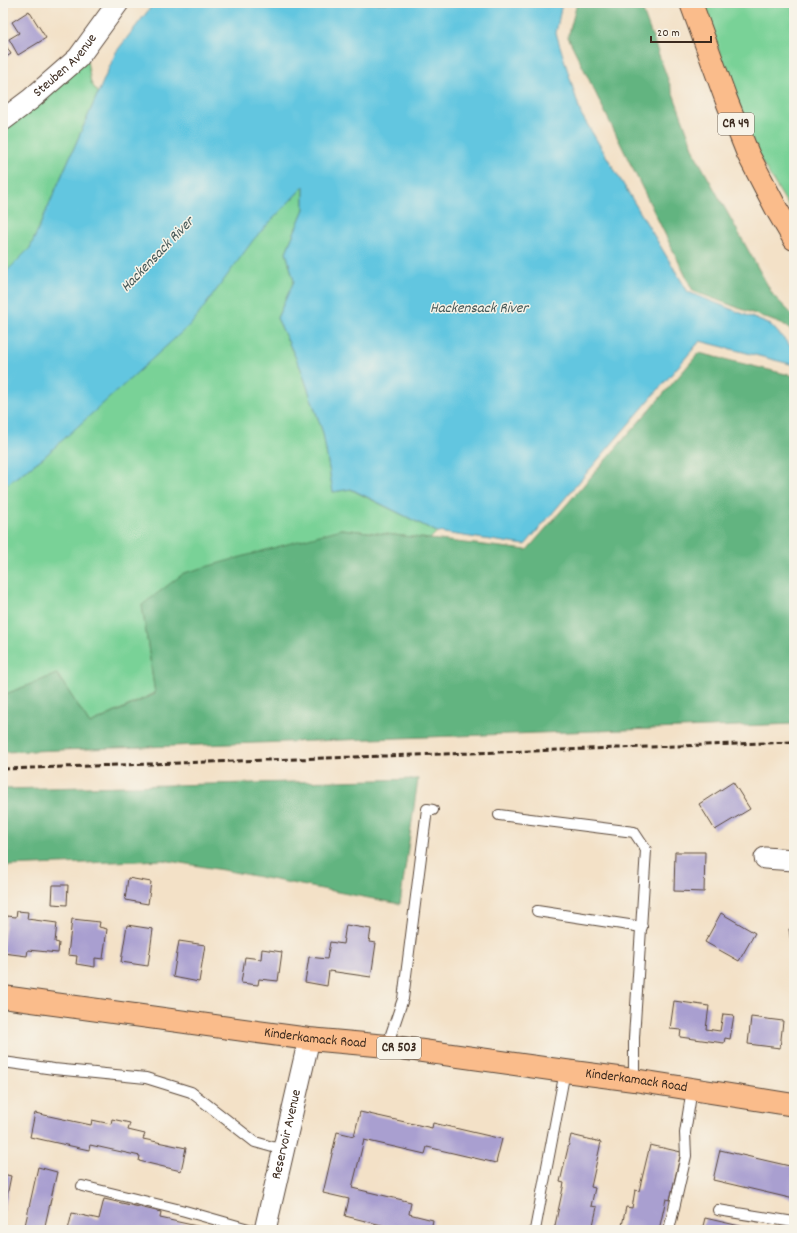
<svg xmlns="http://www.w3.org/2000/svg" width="797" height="1233" viewBox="0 0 797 1233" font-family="Dekko,sans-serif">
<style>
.green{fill:#79d297;stroke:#5a7e5a}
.forest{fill:#62b480;stroke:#4e6f4f}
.water{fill:#62c6e0;stroke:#4e787f}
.building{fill:#a99fd0}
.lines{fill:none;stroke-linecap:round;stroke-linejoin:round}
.service-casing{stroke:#574537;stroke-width:12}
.minor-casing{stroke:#574537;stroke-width:23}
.primary-casing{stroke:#574537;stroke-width:24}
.service{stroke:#fff;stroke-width:10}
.minor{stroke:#fff;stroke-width:21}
.primary{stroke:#fabc8b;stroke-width:22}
.rail{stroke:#3b2a1e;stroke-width:3;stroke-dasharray:6 3;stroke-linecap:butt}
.labels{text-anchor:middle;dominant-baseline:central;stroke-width:3;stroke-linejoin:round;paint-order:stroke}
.shield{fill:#f7f3e8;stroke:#73665b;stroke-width:1}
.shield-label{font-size:13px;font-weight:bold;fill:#3b2a1e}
.street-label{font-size:14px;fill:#3b2a1e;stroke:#f7f3e8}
.water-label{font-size:15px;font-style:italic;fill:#475958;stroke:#f7f3e8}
</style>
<rect width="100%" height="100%" fill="#f7f3e8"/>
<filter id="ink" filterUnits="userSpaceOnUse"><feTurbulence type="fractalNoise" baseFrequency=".025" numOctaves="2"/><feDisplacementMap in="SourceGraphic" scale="8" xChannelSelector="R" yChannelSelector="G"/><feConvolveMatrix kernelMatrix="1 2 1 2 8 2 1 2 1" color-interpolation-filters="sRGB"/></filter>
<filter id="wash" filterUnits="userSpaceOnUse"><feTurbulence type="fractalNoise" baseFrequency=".012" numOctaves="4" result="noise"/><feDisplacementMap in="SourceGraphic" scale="16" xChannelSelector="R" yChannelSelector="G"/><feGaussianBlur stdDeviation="0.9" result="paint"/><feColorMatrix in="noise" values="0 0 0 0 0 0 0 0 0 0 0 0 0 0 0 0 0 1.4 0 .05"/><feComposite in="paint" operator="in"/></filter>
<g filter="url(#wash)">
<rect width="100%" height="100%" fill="#f3e1c7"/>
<!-- green -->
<g class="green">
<polygon points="702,3 794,3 794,215 754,149"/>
<polygon points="87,61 91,83 98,93 30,248 3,275 3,128"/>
<polygon points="304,186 304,209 286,252 294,281 277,318 301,369 323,433 333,492 350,489 437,532 430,539 341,529 142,605 155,693 90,724 57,674 3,695 3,487 44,457"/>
</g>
<!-- forest -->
<g class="forest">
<polygon points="577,3 640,3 696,156 773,295 794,316 794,335 787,326 693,291 568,37"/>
<polygon points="699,353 794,376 794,724 3,752 3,695 57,674 90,724 155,694 142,605 184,573 341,529 527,550"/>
<polygon points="418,779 400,904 223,870 163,860 7,866 3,855 3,789"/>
</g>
<!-- water -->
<polygon class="water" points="154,3 562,3 556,33 581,114 688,292 771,325 794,350 794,365 700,341 525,545 437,532 351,489 333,492 323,433 301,369 277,318 294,281 286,252 304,209 304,186 254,239 193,322 44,457 3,487 3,275 30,248 116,52"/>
<g id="blocks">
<!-- building -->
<g class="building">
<polygon points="29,11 46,38 18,55 9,39 19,33 12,22"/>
<polygon points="3,41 11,54 3,59"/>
<polygon points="733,782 750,809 715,830 699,804"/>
<polygon points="675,852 705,852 704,892 674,891"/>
<polygon points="128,878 151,882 148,904 125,900"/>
<polygon points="53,885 68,885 67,905 52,904"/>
<polygon points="17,911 28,912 27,919 57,923 55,942 59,943 58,953 28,950 27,956 3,953 3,944 7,916 16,917"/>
<polygon points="721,913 755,933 739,961 705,942"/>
<polygon points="72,919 100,922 99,927 107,929 103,959 95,958 95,967 76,964 77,956 68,955"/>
<polygon points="127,925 153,929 148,966 121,962"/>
<polygon points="346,925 371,929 369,942 376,943 371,977 329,971 327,986 305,982 309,957 327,959 330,942 343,944"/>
<polygon points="794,928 794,956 793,956 789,929"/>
<polygon points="179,941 205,945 199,982 173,977"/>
<polygon points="262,949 282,952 278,981 259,979 258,985 241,983 245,957 261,959"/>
<polygon points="674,1001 709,1006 706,1029 720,1031 723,1014 734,1015 730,1039 725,1038 724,1043 680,1037 681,1030 670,1029"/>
<polygon points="751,1017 783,1021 780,1048 748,1044"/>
<polygon points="360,1112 432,1128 433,1123 502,1139 496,1163 427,1147 425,1154 364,1140 352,1188 411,1202 409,1214 433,1220 431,1230 402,1230 345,1216 349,1199 323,1193 337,1132 354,1136"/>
<polygon points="35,1113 91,1125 92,1120 111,1124 112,1119 130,1123 128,1130 145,1134 143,1139 186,1148 181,1171 139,1161 140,1156 90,1145 89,1150 30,1137"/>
<polygon points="571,1135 601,1142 591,1187 595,1188 591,1206 597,1207 592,1230 554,1230 564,1183 560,1182"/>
<polygon points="650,1145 681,1152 670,1200 666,1199 659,1230 621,1230 626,1207 632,1208 635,1190 639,1191"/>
<polygon points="720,1150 794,1167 794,1199 713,1180"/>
<polygon points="38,1167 57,1172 44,1230 24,1230"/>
<polygon points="3,1174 11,1176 4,1211 3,1210"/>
<polygon points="104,1199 161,1212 160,1218 206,1228 206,1230 68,1230 72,1213 99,1219"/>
<polygon points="705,1218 753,1229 753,1230 702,1230"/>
</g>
</g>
</g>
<g filter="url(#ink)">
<use href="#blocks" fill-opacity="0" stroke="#574537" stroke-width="1"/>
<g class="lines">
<defs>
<g id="service">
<polyline points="499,815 634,832 646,850 634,1038 634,1080"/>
<polyline points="537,911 642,927"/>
<polyline points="387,1046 403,999 427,809 433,810"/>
<polyline points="3,1062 54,1069 146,1078 191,1092 255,1142 283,1150"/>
<polyline points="82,1186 185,1211 252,1230"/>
<polyline points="718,1210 794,1222"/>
<polyline points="535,1230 565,1071"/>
<polyline points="669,1230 686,1156 685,1133 692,1089"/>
</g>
<g id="minor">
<path id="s1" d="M3,120L31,99L78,58L118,3"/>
<polyline points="765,858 794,860"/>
<path id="s2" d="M265,1230L309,1039"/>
</g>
<g id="primary">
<polyline points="691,3 726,99 748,154 777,210 794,239"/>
<path id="s3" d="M3,997L309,1039L387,1046L565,1071L634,1080L794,1105"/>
</g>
</defs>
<!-- service casing -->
<use href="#service" class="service-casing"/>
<!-- minor casing -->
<use href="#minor" class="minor-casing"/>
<!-- primary casing -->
<use href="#primary" class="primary-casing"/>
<!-- service -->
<use href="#service" class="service"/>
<!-- minor -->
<use href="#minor" class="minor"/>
<!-- primary -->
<use href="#primary" class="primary"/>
<!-- rail -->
<polyline class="rail" points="3,769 794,742"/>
</g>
</g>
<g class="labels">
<!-- shield labels -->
<g class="shield">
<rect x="718" y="113" width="36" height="22" rx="3"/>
<rect x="377" y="1037" width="44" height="22" rx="3"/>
</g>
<g class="shield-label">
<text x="736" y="124">CR 49</text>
<text x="399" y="1048">CR 503</text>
</g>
<!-- street labels -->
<g class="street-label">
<text stroke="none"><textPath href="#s1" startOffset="83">Steuben Avenue</textPath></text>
<text stroke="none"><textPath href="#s3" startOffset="315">Kinderkamack Road</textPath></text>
<text stroke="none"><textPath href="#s3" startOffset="639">Kinderkamack Road</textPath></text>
<text stroke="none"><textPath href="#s2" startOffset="98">Reservoir Avenue</textPath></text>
</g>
<!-- water labels -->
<g class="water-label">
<text transform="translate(158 255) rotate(-46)">Hackensack River</text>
<text x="479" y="309">Hackensack River</text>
</g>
</g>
<!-- margin -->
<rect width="797" height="1233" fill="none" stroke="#f7f3e8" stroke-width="16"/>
<!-- scale -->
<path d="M651 36v6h60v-6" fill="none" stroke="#3b2a1e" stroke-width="2"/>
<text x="657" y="36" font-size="12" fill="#3b2a1e" stroke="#f7f3e8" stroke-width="3" paint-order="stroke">20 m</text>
</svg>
